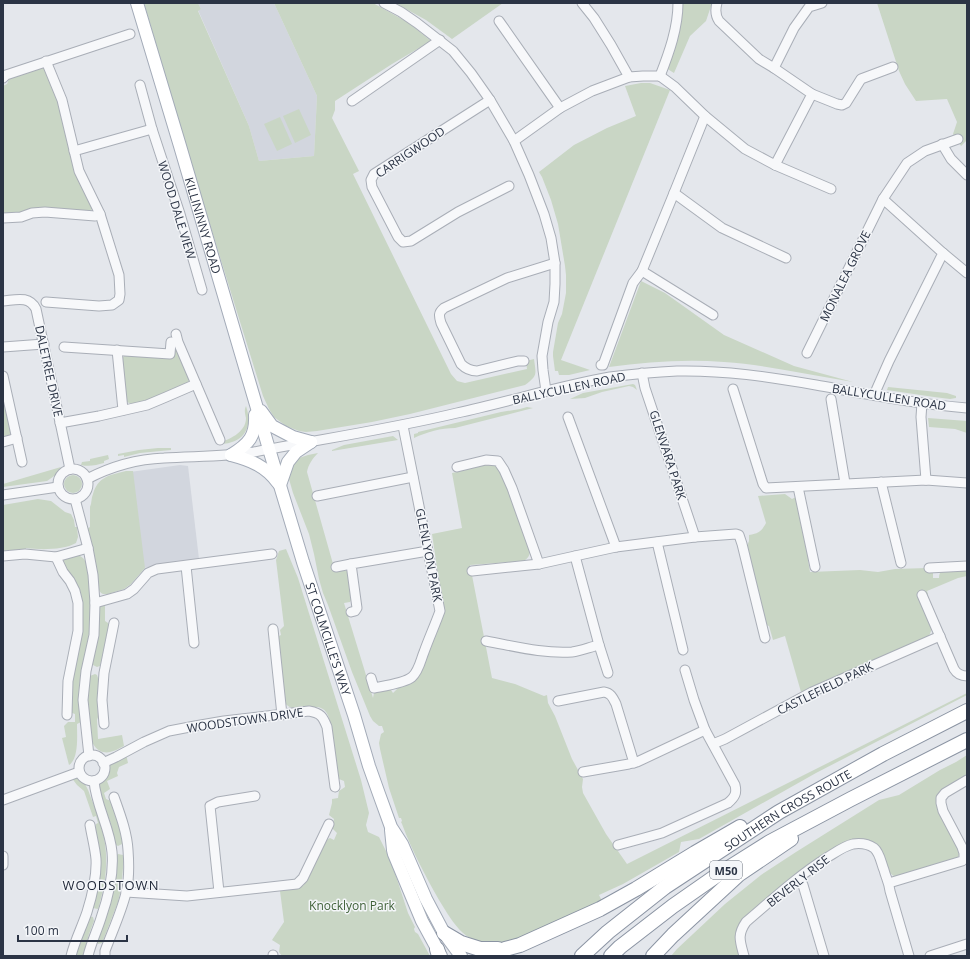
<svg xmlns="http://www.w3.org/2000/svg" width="970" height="959" viewBox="0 0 970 959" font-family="'Open Sans',sans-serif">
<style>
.built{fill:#d2d6de}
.green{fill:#c9d6c5}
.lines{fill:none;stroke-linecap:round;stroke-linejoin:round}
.minor-casing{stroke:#a9aeb7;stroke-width:11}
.major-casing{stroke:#a3abb8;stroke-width:14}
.highway-casing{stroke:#8b94a3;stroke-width:16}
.minor{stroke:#f7f8fa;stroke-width:9}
.major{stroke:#fff;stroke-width:12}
.highway{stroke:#fff;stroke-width:14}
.labels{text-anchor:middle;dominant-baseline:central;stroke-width:3;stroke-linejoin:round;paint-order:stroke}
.shield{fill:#f4f6f9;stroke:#676e7b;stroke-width:1}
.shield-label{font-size:11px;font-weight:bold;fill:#2b3445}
.street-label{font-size:12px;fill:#2b3445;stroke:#f4f6f9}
.park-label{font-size:12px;fill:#3f6138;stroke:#f4f6f9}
.neighbourhood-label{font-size:13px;letter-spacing:1px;fill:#1d2536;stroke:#f4f6f9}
</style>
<rect width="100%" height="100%" fill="#e4e7ec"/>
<!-- built -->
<g class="built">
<polygon points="198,3 274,3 317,96 314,156 259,161 249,126 198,10 201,9"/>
<polygon points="180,465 188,466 199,559 143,568 130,472"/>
</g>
<!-- green -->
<g class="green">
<path d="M144,3H198L201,9L198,11L249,126L259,161L314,156L317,96L274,3H373L409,23L431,41L392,64L335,101V110L332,118L359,171L353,174L451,374L457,381L465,383L527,369L526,361L534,359C536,375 538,375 525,385L410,414L372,422L317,431L306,432L299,431L286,426L274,417L269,409L263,396L198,186Z"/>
<polygon points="395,3 503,3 452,39 426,20"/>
<polygon points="683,3 712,3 706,21 690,36 674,73 666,68 680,24"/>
<polygon points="877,3 967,3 967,140 961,146 953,134 957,122 947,99 916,101 905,84 899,71"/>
<polygon points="43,67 59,103 74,171 93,206 90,213 48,208 37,208 26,212 3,214 3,86 7,84 9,79"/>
<polygon points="641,83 650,83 670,90 561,360 590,370 569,375 559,375 558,371 555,371 553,356 553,352 558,323 562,314 566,293 566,275 565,266 558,224 551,200 542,177 539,172 574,145 607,128 636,116 625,86"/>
<polygon points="299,109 311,135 295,143 283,116"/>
<polygon points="280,117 292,144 277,151 264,124"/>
<path d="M641,281L665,293L724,335L794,366L853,382C810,375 767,365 724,362C685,359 647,362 609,367Z"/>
<polygon points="175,344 189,378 188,384 161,396 133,404 129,403 126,401 121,362 123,357 126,355 173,359"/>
<polygon points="633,384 635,385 637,390 633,387 629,386 602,392 585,398 570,399 583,393"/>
<polygon points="888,387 947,393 956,396 956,398 950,399 934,397 887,390"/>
<polygon points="3,395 11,433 8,437 3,440"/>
<path d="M246,406C251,420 249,437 232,442C227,444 221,444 216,444C228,440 246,433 246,418C245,413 244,410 246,406Z"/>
<path d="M527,407L533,408L455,428C441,428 427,432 414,438V434L418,433V432L501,412L520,409Z"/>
<polygon points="928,418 967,421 967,433 955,429 929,427"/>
<polygon points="393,436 398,440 332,451 332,450 344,445"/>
<polygon points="158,448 171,448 171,450 140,453 124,457 124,455 118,456 118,454 139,450"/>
<path d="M318,453C313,458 308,465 307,472L335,571L344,570L348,572L351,600L350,602L344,603L373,698L374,693L388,689L391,690L393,693L399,687L409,683L443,608L432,534L462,528L452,473L466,470L469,467L489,462L497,466L500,471L507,487L530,550C530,555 528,559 523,561L470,565L492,678L515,684L544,696L547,695L548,703L555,716L572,759L583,779L582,787L583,793L606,834L627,864L967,693V695L816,773L699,839L681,842L679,852L623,884L599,895L602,901L522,937L508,941L494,944H479V941C473,939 467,937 463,933C453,924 446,911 439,900C425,875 412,851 402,824L401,822L402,821L401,818H399L389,788L380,749L379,743L381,734L384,732L382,726H379L373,721L370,716L352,672L328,605L323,593L319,579L314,554L309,534L293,493L289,479L290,472L296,460L299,458L308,455Z"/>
<path d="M108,455L109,459L104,461V463C96,465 90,467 81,465L82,462L90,461V459Z"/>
<polygon points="61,467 57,474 47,481 3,487 3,484"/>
<path d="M126,471H133L145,568L131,584L124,589L108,594H103L101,593L99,590L91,542L87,529L90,527V507C92,503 91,498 93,494C98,477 109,475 126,471Z"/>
<circle cx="73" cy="484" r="9"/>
<path d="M785,494L792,499L796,497L810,558L808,560L810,572L860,570L878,572L895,569L927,568L933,573V578H939C939,574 940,572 943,570L967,569V576L958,578L927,591L928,594L927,595L926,593L918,596L922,607L924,608L932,628L930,634L926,638L801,692L785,636L773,640L769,626L766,625L747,546L749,541V535C759,533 761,532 766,523L758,496Z"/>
<path d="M38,499L51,501L65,512L71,514L74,520L75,527H77L78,537L76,543C64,550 40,550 26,548V549L3,551V505Z"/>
<path d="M286,549L298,578L361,780L369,813L366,825L368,832L379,837L387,853L394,870L408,913L415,927L414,929L415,932L418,934L430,956H282L279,952L280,945L272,940L284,922L280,891L303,886L308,879L326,840L330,838L334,840L337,833L332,828L334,819L329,815L332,803V799L338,798L339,791L345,787L344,781L339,779L337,776C335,763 333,720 326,712C324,709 321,708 318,707L292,708C287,706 285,704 284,699L278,641L279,636L281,635L280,630L284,626L276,560L279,551Z"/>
<path d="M78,555C87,558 87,567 89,575C91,592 92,610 90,627C87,648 81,668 79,688C78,699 80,711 81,722L77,724C77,735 79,759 69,765L62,738L66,737L64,726L68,722H75V714L72,713L70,710V696L81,630L67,571C64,566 62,563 64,558Z"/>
<polygon points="105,602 105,621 108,623 109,625 100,666 97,667 93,665 93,660 98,633 99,610 101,605"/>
<path d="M95,674L97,675L99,681L97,698L98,717L97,720L98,739L122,735L124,746C118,749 110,754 103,752C98,751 94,746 92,742C87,728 86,689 90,676Z"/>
<polygon points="126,754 128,763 119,767 117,773 118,776 107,781 110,789 104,793 106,799 111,801 116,811 124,841 122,844 118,846 115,844 111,824 99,793 99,786 100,782 105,777 110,764"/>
<path d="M967,755V776L937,803V809L958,848L959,855L956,860L896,877C886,873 886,863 883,854L854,841L743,920C732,932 735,942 740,956H671L677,949L725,904L761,875L796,852L879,800L899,795L940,770L956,762Z"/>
<path d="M75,776C85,780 88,789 91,798C108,837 111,864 99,906L98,909L93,908L99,849L95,827L96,824L98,823L96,816L93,817L84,791L77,785L71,777Z"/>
<polygon points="118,854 123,855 124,858 121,889 118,902 104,938 102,943 98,944 97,942 116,856"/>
<polygon points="89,916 93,917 94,921 89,934 83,956 75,956"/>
</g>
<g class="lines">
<defs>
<g id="minor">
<polyline points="384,3 401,12 417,23 453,51 471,73 490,100 514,141 529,175 544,214 551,238 555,263 555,284 554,302 548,322 542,356 543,370 546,391"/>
<polyline points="582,3 594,18 611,45 629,77"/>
<polyline points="499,21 560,108"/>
<polyline points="774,68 794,28 809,7 822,3"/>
<path d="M660,76L675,87L705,116L745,149L775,165L812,94L774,68L759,59L719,21C715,15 715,10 717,3"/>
<path d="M660,76C669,53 678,28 678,3"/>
<polyline points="3,78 6,75 130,34"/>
<polyline points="140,85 152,129 180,214 202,290"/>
<polyline points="812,94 837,104 842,105 846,103 861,79 893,67"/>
<polyline points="490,100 374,174 371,180 372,187 398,237 403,242 411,241 458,212 509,186"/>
<polyline points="352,101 440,40"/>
<polyline points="514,141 560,108 592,91 629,77 643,76 660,76"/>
<polyline points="942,144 951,159 967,175"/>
<polyline points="74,151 152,129"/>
<polyline points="775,165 831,189"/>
<polyline points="674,193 722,228 786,258"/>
<polyline points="883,199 907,163 925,151 958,139"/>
<polyline points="3,218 21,217 32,213 45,212 95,216 100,214"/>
<polyline points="943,253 967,273"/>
<polyline points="642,271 713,315"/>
<path d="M3,301C15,300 29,295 36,309L70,469"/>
<polyline points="46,302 99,306 112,305 119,300 120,294 119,275 100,214 79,171 62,100 46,61"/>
<polyline points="176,334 178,342 220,440"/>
<polyline points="3,347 44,344"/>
<polyline points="64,347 170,354 171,342"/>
<polyline points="117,350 123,410"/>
<polyline points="807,353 883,199 943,253 889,361 874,395"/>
<path d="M524,361H518L477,371C470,371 466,369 461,364L441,323C439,316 438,313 444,308L507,278L555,263"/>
<polyline points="601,365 603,365 633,283 642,271 674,193 705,116"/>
<polyline points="3,376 22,462"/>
<polyline points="733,389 763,484 766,488 926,480 967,483"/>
<polyline points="831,399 845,483"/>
<polyline points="922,403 921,417 926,480"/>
<polyline points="568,417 616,547"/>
<polyline points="60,423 99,416 147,405 166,397 196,384"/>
<polyline points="3,442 17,438"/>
<polyline points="457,467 486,460 498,461 504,470 512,488 539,564"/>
<circle cx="73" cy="484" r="15"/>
<path d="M87,479C110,467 138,459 164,458C194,456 224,457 254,452C322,439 390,429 457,413C508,402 559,386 610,377C633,374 655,372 677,371C724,370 770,377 816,385C866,394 916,404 967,408"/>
<polyline points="881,482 901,563"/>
<polyline points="798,487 815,567"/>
<polyline points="3,495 58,487"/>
<polyline points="317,496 413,477"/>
<polyline points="75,499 88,548 93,575 95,603 94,635 86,671 83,700 89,756"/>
<polyline points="695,537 736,534 739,535 742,544 765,638"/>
<polyline points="657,542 683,650"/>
<polyline points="3,556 25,554 56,557 88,548"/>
<polyline points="575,556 599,645 608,673"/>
<polyline points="56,557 63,572 70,581 75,591 78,603 78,631 68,681 67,715"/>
<polyline points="186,566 194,643"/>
<polyline points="336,567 351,564"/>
<polyline points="929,568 967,566"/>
<polyline points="472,571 539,564 575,556 616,547 695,537 645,388 642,373"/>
<path d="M922,595L954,669C957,674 961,676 967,676"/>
<polyline points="95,603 127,594 134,589 148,573 157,569 272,554"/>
<polyline points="351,612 355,611 357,608 351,564 428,551"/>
<polyline points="273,629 282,715"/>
<path d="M486,641C514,646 543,654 572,652C581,651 590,647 599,645"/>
<path d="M371,678L374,688C384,686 405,683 412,677C419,671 421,659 424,652C429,638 435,625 440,611L403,426"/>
<path d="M558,701L604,692C611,693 613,698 616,704L634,763"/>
<polyline points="104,724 102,700 104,673 114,623"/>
<polyline points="713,744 725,739 812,692 940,636"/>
<circle cx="92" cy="768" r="13"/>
<path d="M103,763L116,757L144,742L169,731L195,726L224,721L309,711C321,713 323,717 327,727L335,787"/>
<polyline points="583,772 629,764 637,762 705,730"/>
<polyline points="3,800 79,772"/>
<path d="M618,845L644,838L662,833L728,803C735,797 737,793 735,785L705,730L694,700L685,670"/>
<polyline points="3,856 3,865"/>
<polyline points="799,878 803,885 824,956"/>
<polyline points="889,883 962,861 964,859 964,853 962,847 943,811 941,803 941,798 945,793 967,780"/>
<polyline points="126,892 187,896 297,884 303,878 329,824"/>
<polyline points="219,892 210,806 218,802 255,796"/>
<path d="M71,956C75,940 82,927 87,912C92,896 97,877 96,859C95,848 92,837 90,825"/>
<path d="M88,956C91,943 97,931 101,918C108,898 114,874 112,852C110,828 96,806 94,781"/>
<path d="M105,956V951C112,932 121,913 126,893C129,881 129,863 128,850C127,832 120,814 114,797"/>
<polyline points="273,956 273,955"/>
<path d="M744,956C740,941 737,935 746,922C773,899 799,875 828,857C836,852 844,846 853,844C860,843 868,844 874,848C880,853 881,863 884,870C886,878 889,882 890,891L909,956"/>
<polyline points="930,956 967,944"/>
</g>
<g id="major">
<path id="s1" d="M137,3L180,146L269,449L303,562L354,715L369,766L379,794L391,827L402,844L426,899L444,933L461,956"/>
<polyline points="261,411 272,426 293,437 311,442"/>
<path d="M231,455C249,444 256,436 255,415"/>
<path d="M231,455C250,460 266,466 278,483"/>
<polyline points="280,485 288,462 296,452 311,442"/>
<polyline points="391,830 393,850 394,854 422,921 441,956"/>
</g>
<g id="highway">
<polyline points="444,933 461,943 480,949 498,949"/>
<polyline points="437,949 439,956"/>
<polyline points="485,956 505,949 520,945 600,909 636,889 695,853 740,827"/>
<path id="s2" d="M582,956L608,932L665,887L779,812L883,754L967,711"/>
<polyline points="611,956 620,947 673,906 716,876 770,842 851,799 967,740"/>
<polyline points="653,956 673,935 738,875 791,839"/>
</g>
</defs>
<!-- minor casing -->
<use href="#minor" class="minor-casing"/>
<!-- major casing -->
<use href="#major" class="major-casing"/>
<!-- highway casing -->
<use href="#highway" class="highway-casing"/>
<!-- minor -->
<use href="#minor" class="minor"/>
<!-- major -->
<use href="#major" class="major"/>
<!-- highway -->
<use href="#highway" class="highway"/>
</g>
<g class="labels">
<!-- shield labels -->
<rect class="shield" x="710" y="861" width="32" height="18" rx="3"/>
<g class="shield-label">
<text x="726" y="870">M50</text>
</g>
<!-- street labels -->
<g class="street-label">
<text transform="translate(410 152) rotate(-34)">CARRIGWOOD</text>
<text transform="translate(177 210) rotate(73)">WOOD DALE VIEW</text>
<text stroke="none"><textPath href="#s1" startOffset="232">KILLININNY ROAD</textPath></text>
<text transform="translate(845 276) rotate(-64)">MONALEA GROVE</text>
<text transform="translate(49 371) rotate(78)">DALETREE DRIVE</text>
<text transform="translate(569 388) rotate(-12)">BALLYCULLEN ROAD</text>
<text transform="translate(889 397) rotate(9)">BALLYCULLEN ROAD</text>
<text transform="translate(668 455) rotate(72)">GLENVARA PARK</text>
<text transform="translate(429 555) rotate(79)">GLENLYON PARK</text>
<text stroke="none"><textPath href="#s1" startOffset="664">ST COLMCILLE'S WAY</textPath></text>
<text transform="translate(825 688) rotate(-26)">CASTLEFIELD PARK</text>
<text transform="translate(245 720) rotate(-8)">WOODSTOWN DRIVE</text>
<text stroke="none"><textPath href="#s2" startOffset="253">SOUTHERN CROSS ROUTE</textPath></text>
<text transform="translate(798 881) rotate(-38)">BEVERLY RISE</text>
</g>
<!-- park labels -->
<g class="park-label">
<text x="352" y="905">Knocklyon Park</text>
</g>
<!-- neighbourhood labels -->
<g class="neighbourhood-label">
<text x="111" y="885">WOODSTOWN</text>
</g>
</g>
<!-- border -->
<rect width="970" height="959" fill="none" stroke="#2b3445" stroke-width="8"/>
<!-- scale -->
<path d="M18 935v6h109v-6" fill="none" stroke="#2b3445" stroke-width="2"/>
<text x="24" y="935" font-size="12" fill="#2b3445" stroke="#f4f6f9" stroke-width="3" paint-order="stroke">100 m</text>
</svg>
